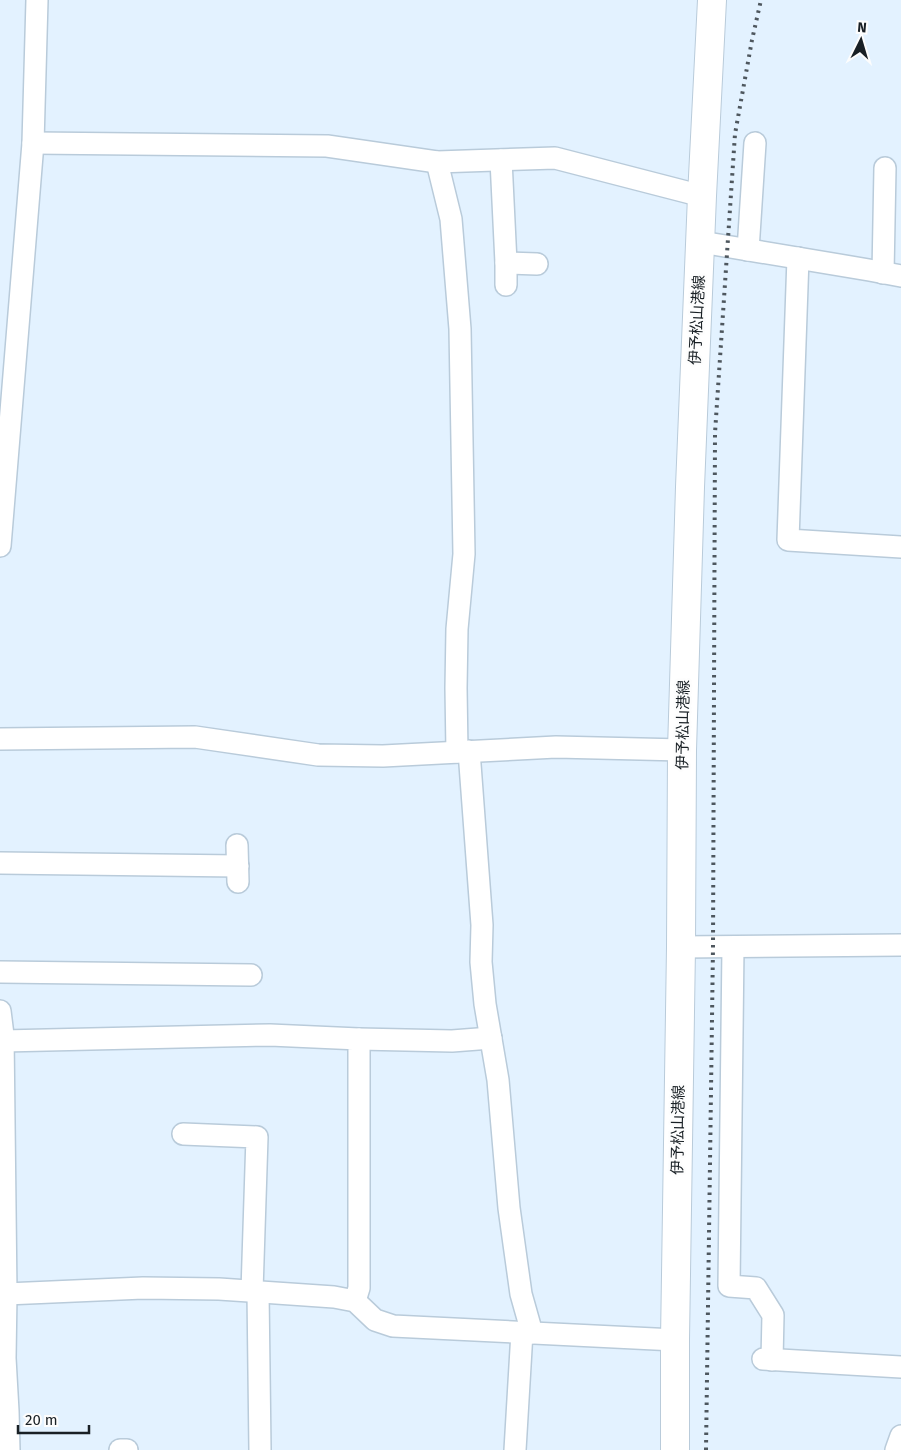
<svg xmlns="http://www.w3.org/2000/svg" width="901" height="1450" viewBox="0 0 901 1450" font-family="'Fira Sans','Noto Sans JP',sans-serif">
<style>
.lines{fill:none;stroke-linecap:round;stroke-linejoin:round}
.minor-casing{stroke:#b9cbda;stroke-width:24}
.primary-casing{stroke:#b9cbda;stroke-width:30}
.minor{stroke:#fff;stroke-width:21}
.primary{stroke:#fff;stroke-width:28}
.rail{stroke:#4e575e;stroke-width:4;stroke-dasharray:2.5 5;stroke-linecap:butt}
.labels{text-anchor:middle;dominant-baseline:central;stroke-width:5;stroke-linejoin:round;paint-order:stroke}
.street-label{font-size:15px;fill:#192025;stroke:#fdfdfd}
</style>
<rect width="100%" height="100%" fill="#e3f2ff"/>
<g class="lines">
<defs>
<g id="minor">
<polyline points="33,143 327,146 437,162 555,158 702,196"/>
<polyline points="501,160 506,263 506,285"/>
<polyline points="437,162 451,219 460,329 464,554 457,629 456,688 457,752"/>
<polyline points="701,242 869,270 901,276"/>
<polyline points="748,250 755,143"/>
<polyline points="798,258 788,540 901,547"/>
<polyline points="506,263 537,264"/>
<polyline points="883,273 885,168"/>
<polyline points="0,546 33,143 37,0"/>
<polyline points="0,739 195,737 318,755 383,756 556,747 682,750"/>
<polyline points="469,751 482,925 481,962 485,1004 498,1080 509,1208 521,1294 532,1333"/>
<polyline points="237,845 238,882"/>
<polyline points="0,863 238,866"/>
<polyline points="681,947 901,945"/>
<polyline points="733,947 729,1286 756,1288 773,1315 772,1360"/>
<polyline points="0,972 251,975"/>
<polyline points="0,1011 3,1035 6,1294 5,1358 8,1411 9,1450"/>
<polyline points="359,1039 452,1041 491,1038"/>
<polyline points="3,1041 270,1035 359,1039 359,1288 355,1301"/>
<polyline points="183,1134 257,1137 252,1291"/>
<polyline points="258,1292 260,1450"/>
<polyline points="6,1294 143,1288 219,1289 334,1297 355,1301 375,1320 393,1326 675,1340"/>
<polyline points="763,1359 901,1367"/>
<polyline points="120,1450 127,1450"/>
<polyline points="515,1450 522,1332"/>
<polyline points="896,1450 901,1436"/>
</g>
<polyline id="primary" points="675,1450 675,1340 681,947 682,750 690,487 702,196 712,0"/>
</defs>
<!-- minor casing -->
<use href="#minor" class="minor-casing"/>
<!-- primary casing -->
<use href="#primary" class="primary-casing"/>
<!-- minor -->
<use href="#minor" class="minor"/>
<!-- primary -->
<use href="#primary" class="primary"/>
<!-- rail -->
<polyline class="rail" points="706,1450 713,947 715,433 735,134 752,40 761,0"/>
</g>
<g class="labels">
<!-- street labels -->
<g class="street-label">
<text transform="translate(697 320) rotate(-87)">伊予松山港線</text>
<text transform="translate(683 725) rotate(-89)">伊予松山港線</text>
<text transform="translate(678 1130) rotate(-89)">伊予松山港線</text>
</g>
</g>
<!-- north arrow -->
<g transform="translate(861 40) rotate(5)" stroke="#fdfdfd" stroke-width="4" paint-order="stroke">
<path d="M0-4L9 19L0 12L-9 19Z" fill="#192025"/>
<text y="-8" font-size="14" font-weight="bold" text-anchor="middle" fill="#192025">N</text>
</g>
<!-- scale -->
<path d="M18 1425v8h71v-8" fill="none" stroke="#192025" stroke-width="2.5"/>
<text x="25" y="1425" font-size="15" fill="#192025" stroke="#fdfdfd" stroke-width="4" paint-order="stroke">20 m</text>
</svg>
